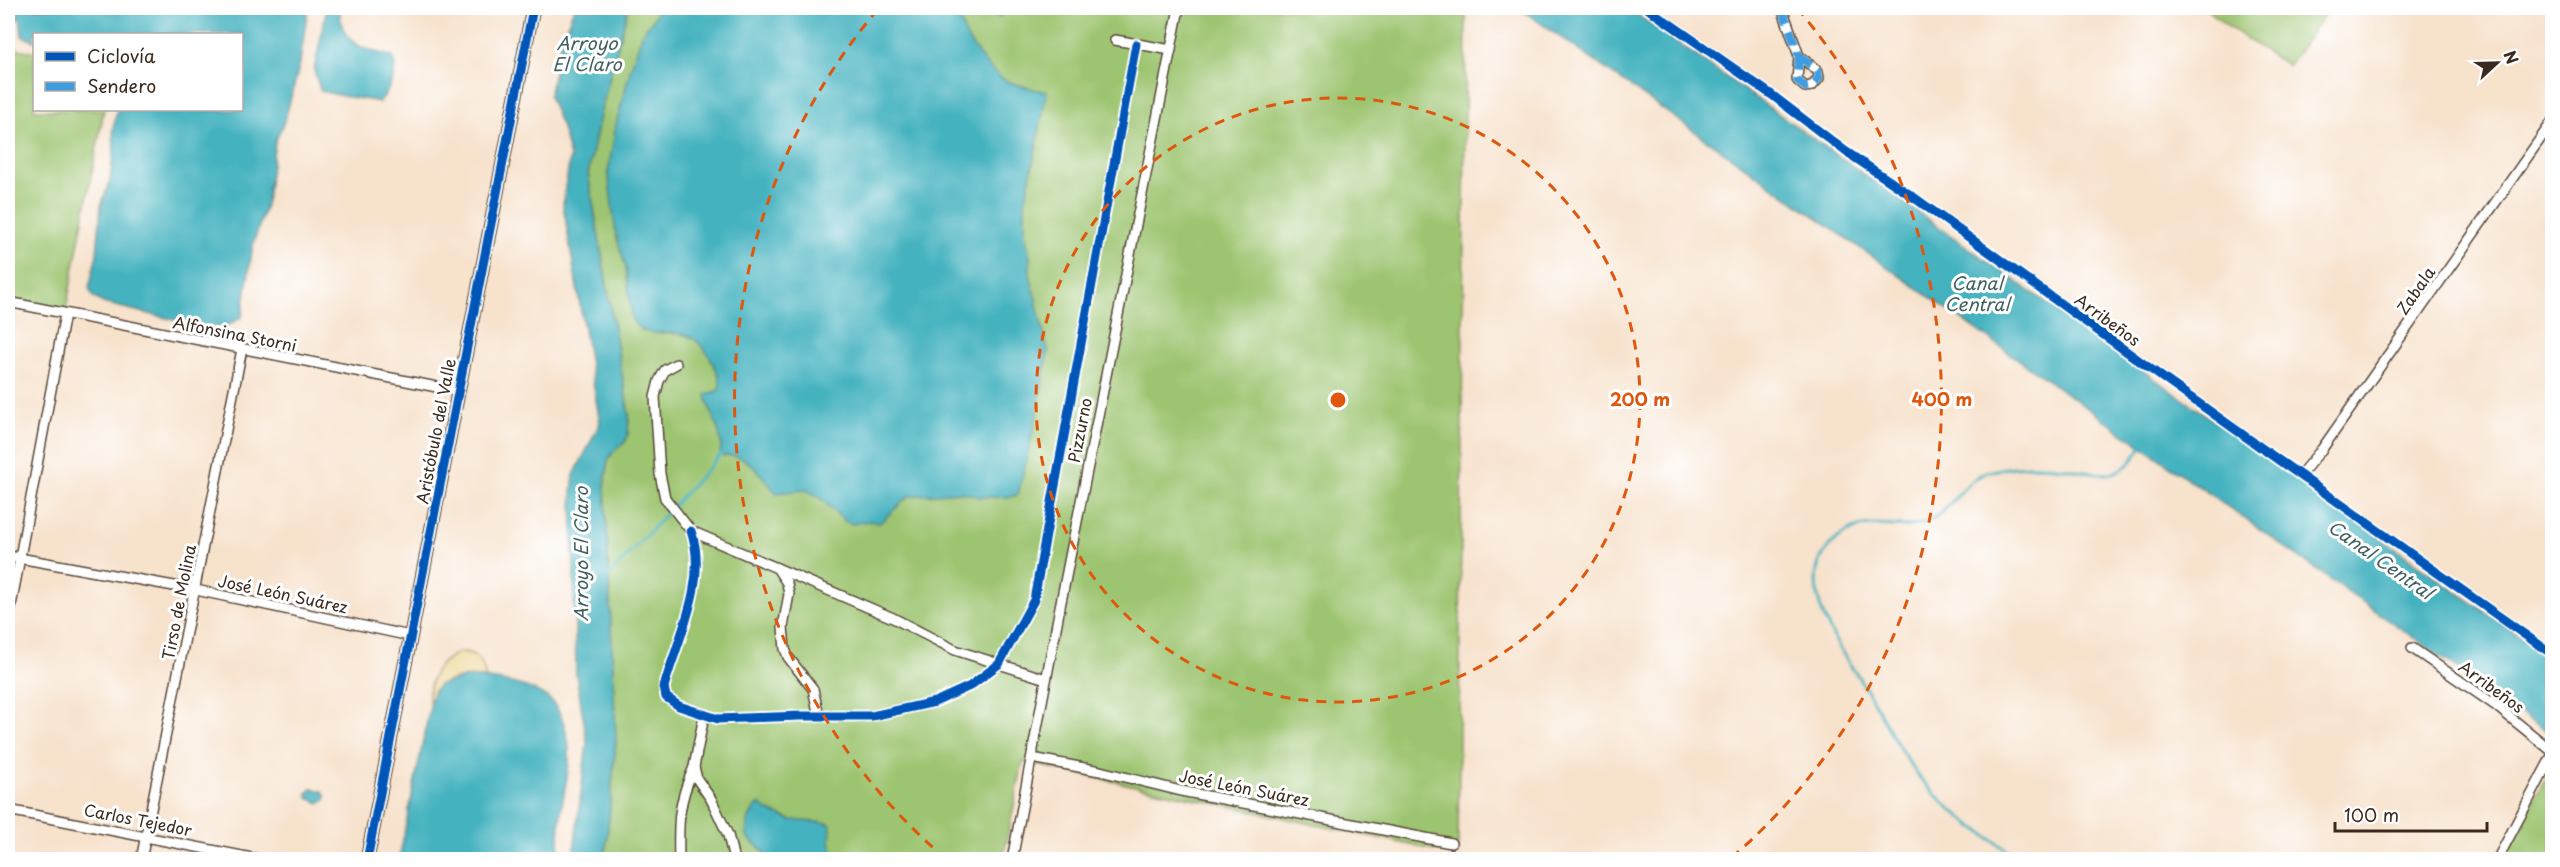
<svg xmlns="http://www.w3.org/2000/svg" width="2560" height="867" viewBox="0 0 2560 867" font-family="'Playpen Sans',sans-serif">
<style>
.green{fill:#9dc46f;stroke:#6c7746;stroke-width:1.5}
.sand{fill:#eeda9e;stroke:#94825e;stroke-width:1.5}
.water{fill:#44b2c0;stroke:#406e6f;stroke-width:1.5}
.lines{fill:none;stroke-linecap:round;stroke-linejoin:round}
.stream{stroke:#44b2c0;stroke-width:3}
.minor-casing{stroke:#574638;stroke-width:12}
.tertiary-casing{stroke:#574638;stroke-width:15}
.minor{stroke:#fff;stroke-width:9}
.tertiary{stroke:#fff;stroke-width:12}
.quiet{stroke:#3f9ce0;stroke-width:8;stroke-dasharray:15 8;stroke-linecap:butt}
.cycleway-casing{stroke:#fff;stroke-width:13}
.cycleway{stroke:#0057b8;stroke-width:9}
.ring{fill:none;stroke:#df570d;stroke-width:3;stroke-dasharray:10 8}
.labels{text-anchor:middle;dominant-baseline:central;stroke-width:6;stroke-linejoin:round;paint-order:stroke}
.street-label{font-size:16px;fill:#3b2a1e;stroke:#fff}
.water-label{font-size:18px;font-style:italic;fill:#3f605f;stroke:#fff}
.centre{fill:#df570d;stroke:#fff;stroke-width:3}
.ring-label{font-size:18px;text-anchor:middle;font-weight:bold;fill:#df570d;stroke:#fff;stroke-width:6;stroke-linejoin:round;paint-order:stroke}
</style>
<rect width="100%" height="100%" fill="#fff"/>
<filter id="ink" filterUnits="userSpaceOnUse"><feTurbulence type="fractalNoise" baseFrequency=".0167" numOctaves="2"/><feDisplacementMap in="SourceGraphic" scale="12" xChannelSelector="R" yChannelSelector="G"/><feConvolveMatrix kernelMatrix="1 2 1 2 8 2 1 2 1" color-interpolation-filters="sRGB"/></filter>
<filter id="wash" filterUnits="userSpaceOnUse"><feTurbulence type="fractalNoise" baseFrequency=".008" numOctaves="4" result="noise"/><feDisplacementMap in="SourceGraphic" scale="24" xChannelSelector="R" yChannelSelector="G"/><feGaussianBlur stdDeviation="1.35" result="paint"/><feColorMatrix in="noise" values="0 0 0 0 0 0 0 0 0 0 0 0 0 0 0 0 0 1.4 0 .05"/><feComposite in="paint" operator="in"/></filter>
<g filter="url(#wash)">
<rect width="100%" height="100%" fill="#f7e2cc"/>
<!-- green -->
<g class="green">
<polygon points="628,8 1466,8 1458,855 1023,762 1003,859 605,859 616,741 605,486 608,460 613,452 625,442 628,433 629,415 588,174 601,110"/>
<polygon points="2206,8 2329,8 2288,66 2224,24"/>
<polygon points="8,47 34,52 34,110 104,110 65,314 8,302"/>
<polygon points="2552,773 2552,859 2503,859 2544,781"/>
</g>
<!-- sand -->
<path class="sand" d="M460,652C478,652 483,662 486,678C462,677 438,676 429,703C427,679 438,661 460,652Z"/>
<!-- water -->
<g class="water">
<polygon points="8,8 308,8 300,63 285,120 275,142 266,205 253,245 242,317 225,327 200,326 103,303 93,297 89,288 97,254 101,206 110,180 114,149 113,129 117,110 242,110 242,34 34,34 34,41 22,36 20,16 8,29"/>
<path d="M327,8H340C339,43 362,50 392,56C400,70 389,91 379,102C359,97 340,98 320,90L314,70Z"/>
<polygon points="574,8 628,8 601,110 588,174 629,415 628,433 625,442 613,452 608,460 605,486 616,741 605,860 573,859 587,742 576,674 572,492 574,475 600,423 563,205 570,157 562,128 549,96 561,41"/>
<path d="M658,8H967L965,15L961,13C957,33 990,72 1007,81C1017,85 1038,90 1047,92L1025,204V234L1030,256V274L1048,351L1037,415L1018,495L1007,497H980L961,492L909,496L880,523L868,521L853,524L845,521L818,496L806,490L776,493C761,475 748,452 723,456L720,453C725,434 709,413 706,395L719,390C722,380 718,373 713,363C685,308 652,352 632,320L626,268L616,235L608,173L616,124L632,64L643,32L654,18Z"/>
<polygon points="983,8 1046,8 1041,10 1002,11 1000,17 983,10"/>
<polygon points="1519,8 1628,8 2552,659 2552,735"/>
<path d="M468,677C489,678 531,684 548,698C561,708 568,733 569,749C571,770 563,792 561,813C559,828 559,844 559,859H399L433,692L439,685Z"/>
<polygon points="312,789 323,791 326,796 325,800 319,803 308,798 307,793"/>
<path d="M761,804L766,810L791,820L829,823L831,826L830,842L836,859H766L764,852L747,837C746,825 749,810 761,804Z"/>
</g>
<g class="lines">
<!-- stream -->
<g class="stream">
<polyline points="606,579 721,454"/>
<path d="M2022,860C1986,836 1947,811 1920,778C1896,748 1882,713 1861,681C1839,649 1794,584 1829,547C1837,538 1847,530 1859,527C1877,521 1899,530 1921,524C1951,517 1961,477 1992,471C2012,466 2035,465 2055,467C2093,470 2117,490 2142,446"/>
</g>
</g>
</g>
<g filter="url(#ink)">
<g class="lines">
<defs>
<g id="minor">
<polyline points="1647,8 1772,95 1845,151 1912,196 2170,383 2552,654"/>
<polyline points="1782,8 1799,56"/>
<polyline points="1115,40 1171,50"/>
<polygon points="1799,56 1818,71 1819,78 1812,86 1805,87 1797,80"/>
<polyline points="8,302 457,391"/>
<polyline points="676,364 665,370 659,381 655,397 660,474 665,498 691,531 893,618 955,650 1046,679"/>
<polyline points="2301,474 2322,449 2552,122"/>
<path d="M691,531C709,580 677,640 664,687L666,697L679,706L718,719L800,716H872L935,702L970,686L999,664L1034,600L1136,44"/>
<polyline points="8,556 196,590 410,636"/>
<polyline points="777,568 787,583 789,594 783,627 785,649 788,657 813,689 819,716"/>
<polyline points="8,622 65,314"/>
<polyline points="2412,648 2495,705 2552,751"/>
<polyline points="704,716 694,767 697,779 711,799 728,835 734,860"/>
<polyline points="1032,758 1100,771 1181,791 1451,843"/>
<polyline points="8,810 263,860"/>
<polyline points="141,860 242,349"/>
<path d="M679,860C678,821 678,803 694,767"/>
<polyline points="1012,860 1060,607 1179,8"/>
<polyline points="2497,860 2552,756"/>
</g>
<polyline id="tertiary" points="367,860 533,8"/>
</defs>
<!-- minor casing -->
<use href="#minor" class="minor-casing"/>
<!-- tertiary casing -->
<use href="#tertiary" class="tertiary-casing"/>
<!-- minor -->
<use href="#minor" class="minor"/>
<!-- tertiary -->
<use href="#tertiary" class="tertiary"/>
<!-- quiet -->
<g class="quiet">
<polyline points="1782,8 1799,56"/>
<polygon points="1799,56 1818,71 1819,78 1812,86 1805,87 1797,80"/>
</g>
<defs>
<g id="cycleway">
<polyline points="1647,8 1772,95 1845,151 1912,196 2170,383 2552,654"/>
<path d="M691,531C709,580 677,640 664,687L666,697L679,706L718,719L800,716H872L935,702L970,686L999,664L1034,600L1136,44"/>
<polyline points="367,860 533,8"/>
</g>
</defs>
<!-- cycleway casing -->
<use href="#cycleway" class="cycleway-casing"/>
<!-- cycleway -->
<use href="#cycleway" class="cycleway"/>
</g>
</g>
<!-- distance rings -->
<g class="ring">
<circle cx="1338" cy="400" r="302"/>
<path d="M946 859A604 604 0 0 1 879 8M1797 8A604 604 0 0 1 1730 859"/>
</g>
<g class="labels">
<!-- street labels -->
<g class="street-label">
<text transform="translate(2415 290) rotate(-55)">Zabala</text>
<text transform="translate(2108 319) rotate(36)">Arribeños</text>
<text transform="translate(235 333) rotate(11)">Alfonsina Storni</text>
<text transform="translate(1079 430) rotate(-79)">Pizzurno</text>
<text transform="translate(435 431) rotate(-79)">Aristóbulo del Valle</text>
<text transform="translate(283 593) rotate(12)">José León Suárez</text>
<text transform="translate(178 602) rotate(-79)">Tirso de Molina</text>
<text transform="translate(2492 686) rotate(36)">Arribeños</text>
<text transform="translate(1244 787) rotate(11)">José León Suárez</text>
<text transform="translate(138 819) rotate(11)">Carlos Tejedor</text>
</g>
<!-- water labels -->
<g class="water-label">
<text x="587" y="42">Arroyo<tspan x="587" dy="21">El Claro</tspan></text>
<text x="1977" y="282">Canal<tspan x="1977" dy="21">Central</tspan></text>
<text transform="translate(580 554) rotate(-90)">Arroyo El Claro</text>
<text transform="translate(2381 559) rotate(35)">Canal Central</text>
</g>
</g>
<circle cx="1338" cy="400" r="9" class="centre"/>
<g class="ring-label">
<text x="1640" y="406">200 m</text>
<text x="1942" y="406">400 m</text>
</g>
<!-- margin -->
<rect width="2560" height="867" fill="none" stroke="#fff" stroke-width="30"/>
<!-- legend -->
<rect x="33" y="33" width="210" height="78" fill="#ffffff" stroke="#b1aaa5" stroke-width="1.5"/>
<rect x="45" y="52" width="30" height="9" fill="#0057b8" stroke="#b1aaa5" stroke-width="1.5"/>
<text x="87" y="63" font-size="18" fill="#3b2a1e">Ciclovía</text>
<rect x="45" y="82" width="30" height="9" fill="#3f9ce0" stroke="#b1aaa5" stroke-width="1.5"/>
<text x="87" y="93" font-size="18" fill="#3b2a1e">Sendero</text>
<!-- north arrow -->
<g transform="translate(2497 63) rotate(68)" stroke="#ffffff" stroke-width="4.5" paint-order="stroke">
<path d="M0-4.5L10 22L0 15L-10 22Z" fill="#3b2a1e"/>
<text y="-9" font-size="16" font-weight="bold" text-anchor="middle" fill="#3b2a1e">N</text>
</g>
<!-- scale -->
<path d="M2335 822v9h152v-9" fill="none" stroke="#3b2a1e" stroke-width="3"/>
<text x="2344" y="822" font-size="18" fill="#3b2a1e" stroke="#ffffff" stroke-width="4.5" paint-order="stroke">100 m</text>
</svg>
